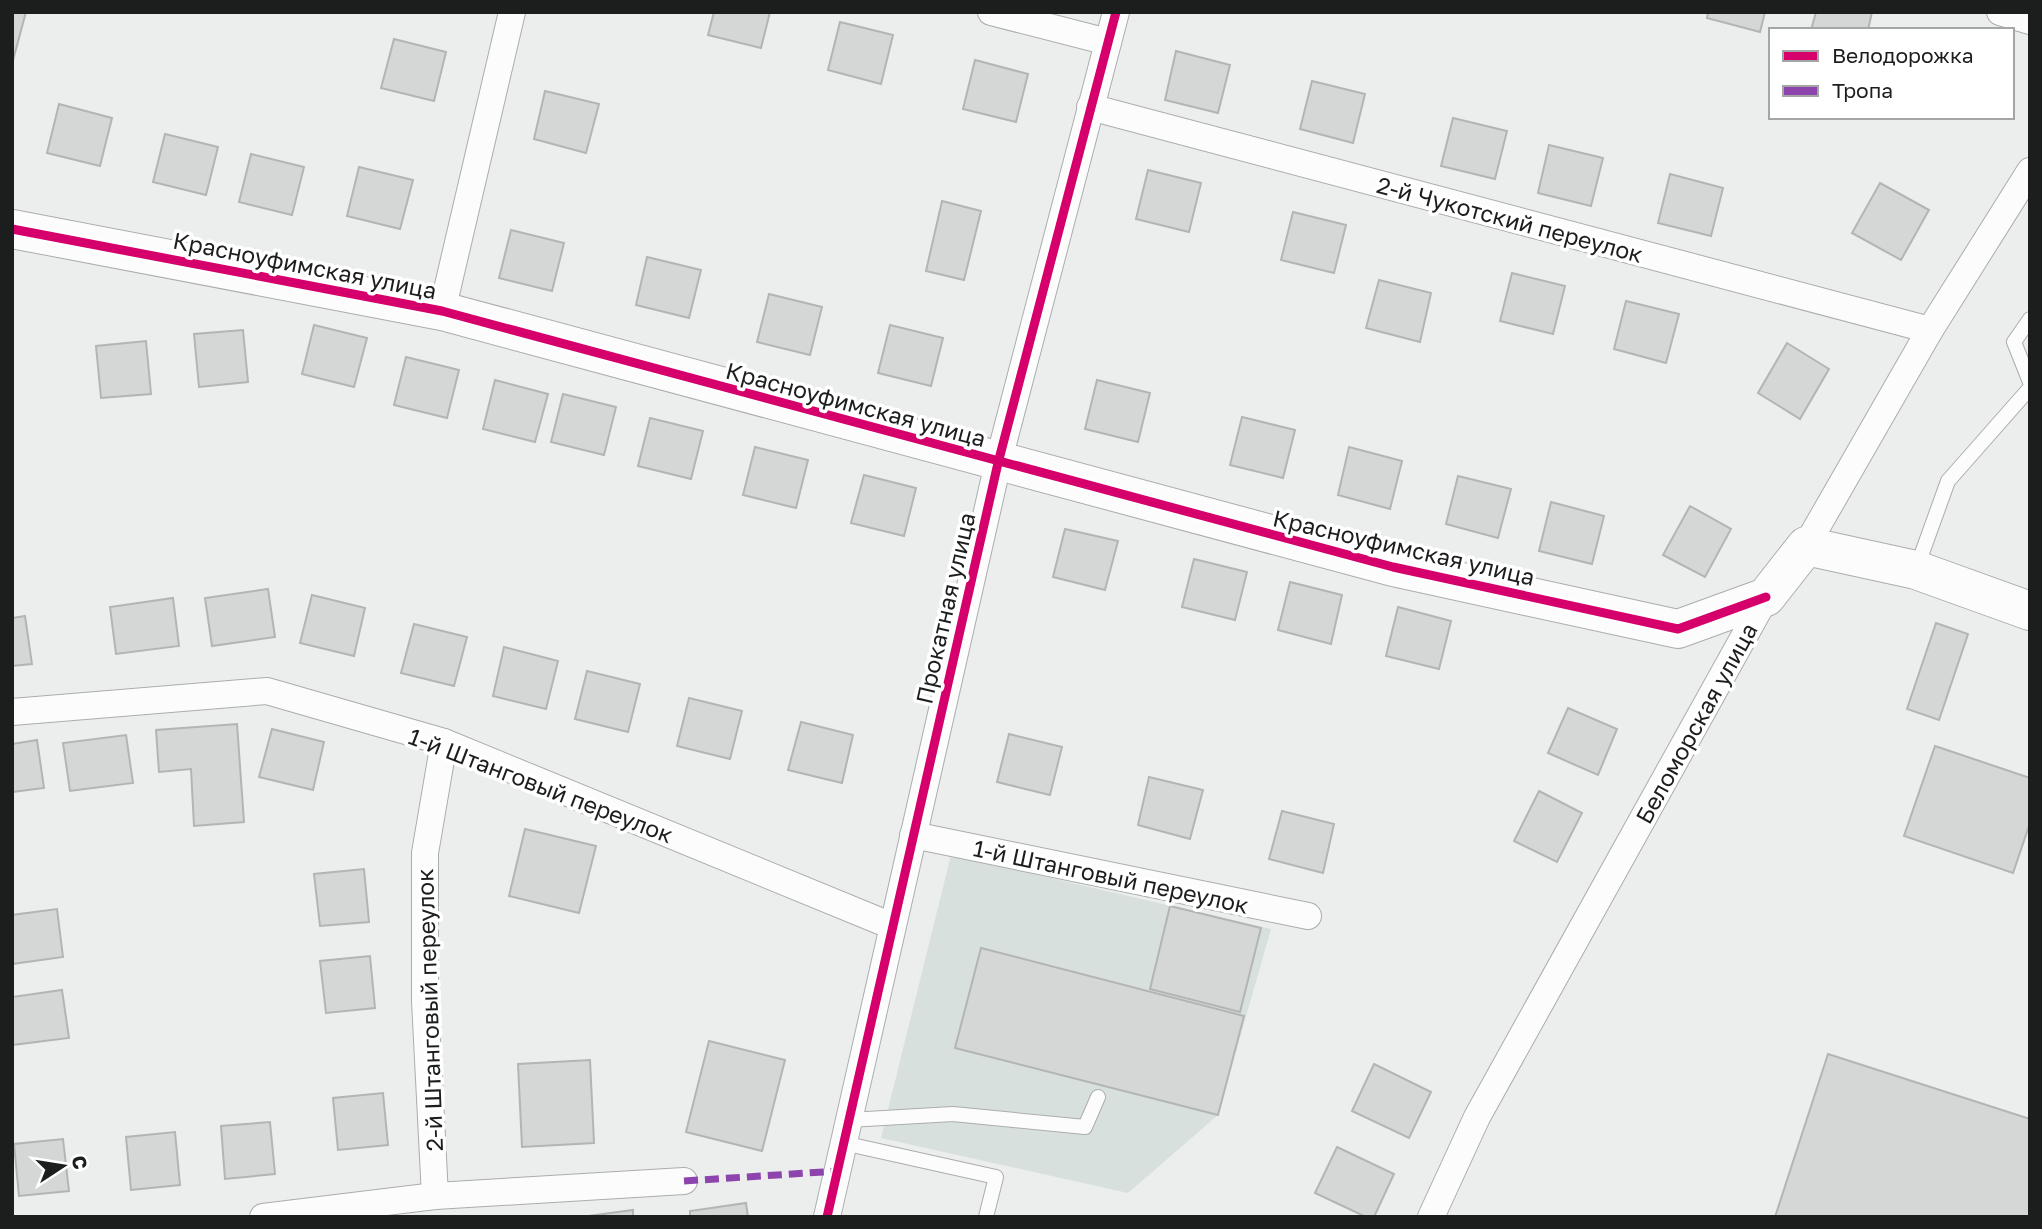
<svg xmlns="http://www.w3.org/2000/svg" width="2042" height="1229" viewBox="0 0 2042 1229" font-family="'Golos Text',sans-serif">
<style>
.built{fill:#d7e0dd}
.building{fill:#d5d7d6;stroke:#b3b5b4;stroke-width:2}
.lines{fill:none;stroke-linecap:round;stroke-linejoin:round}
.lane-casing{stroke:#abadac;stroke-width:16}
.street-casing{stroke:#abadac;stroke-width:28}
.secondary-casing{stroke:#abadac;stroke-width:40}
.lane{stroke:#fcfcfc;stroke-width:14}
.street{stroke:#fcfcfc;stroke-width:26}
.secondary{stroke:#fcfcfc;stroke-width:38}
.quiet{stroke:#8e44ad;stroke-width:7;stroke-dasharray:14 7;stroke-linecap:butt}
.cycleway-casing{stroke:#fff;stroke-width:13}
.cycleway{stroke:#d6006c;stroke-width:9}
.labels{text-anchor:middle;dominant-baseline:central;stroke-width:7;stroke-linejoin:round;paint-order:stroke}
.street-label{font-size:23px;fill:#1c1e1e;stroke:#fff}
</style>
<rect width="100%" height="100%" fill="#ebeeed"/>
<!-- built -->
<polygon class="built" points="951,855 1271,929 1218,1115 1128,1193 881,1138"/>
<!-- building -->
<g class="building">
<polygon points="12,12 26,12 12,64"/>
<polygon points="714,12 770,12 761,48 708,35"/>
<polygon points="1708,12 1765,12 1760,32 1707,18"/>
<polygon points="1816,12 1872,12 1868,30 1811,30"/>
<polygon points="840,22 893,35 881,84 828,70"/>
<polygon points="394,39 446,52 434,101 381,88"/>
<polygon points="1176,51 1230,65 1218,113 1165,100"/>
<polygon points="975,60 1028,74 1016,122 963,109"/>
<polygon points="1312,81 1365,94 1353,143 1300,129"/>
<polygon points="545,91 599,104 586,153 534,139"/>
<polygon points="59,104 112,118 100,166 47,153"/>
<polygon points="1453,118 1507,131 1495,179 1441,166"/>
<polygon points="165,134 218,147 206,195 153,182"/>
<polygon points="1549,145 1603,158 1591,206 1538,193"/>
<polygon points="251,154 304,167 292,215 239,202"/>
<polygon points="359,167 413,180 400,229 347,216"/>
<polygon points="1148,170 1201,183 1189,232 1136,219"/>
<polygon points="1670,174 1723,188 1711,236 1658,223"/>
<polygon points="1880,183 1929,210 1901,260 1852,233"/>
<polygon points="942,201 981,211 964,280 926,271"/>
<polygon points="1293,212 1346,225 1334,273 1281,260"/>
<polygon points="511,230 564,243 552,291 499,278"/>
<polygon points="647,257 701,270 689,318 636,305"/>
<polygon points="1512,273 1565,286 1553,334 1500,321"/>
<polygon points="1379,280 1431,293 1420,342 1366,328"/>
<polygon points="769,294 822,307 810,355 757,342"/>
<polygon points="1626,301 1679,314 1666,363 1614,349"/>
<polygon points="314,325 367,338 354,387 302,374"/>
<polygon points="890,325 943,338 931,386 878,373"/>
<polygon points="243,330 248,382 199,387 194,334"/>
<polygon points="146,341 151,394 101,398 96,346"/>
<polygon points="1787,343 1829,369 1800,419 1758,393"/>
<polygon points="406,357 459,370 447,418 394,405"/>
<polygon points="495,380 548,394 535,442 483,429"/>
<polygon points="1097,380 1150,393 1138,442 1085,429"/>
<polygon points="563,394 616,407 604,455 551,442"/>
<polygon points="1242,417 1295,430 1283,478 1230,465"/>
<polygon points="650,418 703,431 691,479 638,466"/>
<polygon points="755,447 808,460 796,508 743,495"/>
<polygon points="1349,447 1402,461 1390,509 1338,495"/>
<polygon points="864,475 916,488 904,536 851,523"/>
<polygon points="1458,476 1511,489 1498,538 1446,524"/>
<polygon points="1551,502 1604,516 1592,564 1539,551"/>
<polygon points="1690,506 1731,529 1705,577 1663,555"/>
<polygon points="1065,529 1118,541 1105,590 1053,577"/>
<polygon points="1194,559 1247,572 1235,620 1182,607"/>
<polygon points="1290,582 1342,595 1331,644 1278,630"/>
<polygon points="268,589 275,637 212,646 205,598"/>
<polygon points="312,595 365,608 354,656 300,643"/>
<polygon points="173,598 179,646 116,654 110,607"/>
<polygon points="1398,607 1451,621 1439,669 1386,656"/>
<polygon points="25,616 32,664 12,666 12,618"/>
<polygon points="1936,623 1968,634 1939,720 1907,709"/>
<polygon points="414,624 467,637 454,686 401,673"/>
<polygon points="504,647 558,661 546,709 493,696"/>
<polygon points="587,671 640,684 628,732 575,719"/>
<polygon points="689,698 742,711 730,759 677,746"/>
<polygon points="1568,708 1617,729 1598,775 1548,753"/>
<polygon points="801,722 853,735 842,783 788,770"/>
<polygon points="237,724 244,822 194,826 191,769 159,772 156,730"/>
<polygon points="272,729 324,742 313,790 259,777"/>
<polygon points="1009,734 1062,747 1050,795 997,782"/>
<polygon points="126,735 133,783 70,791 63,743"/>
<polygon points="37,740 44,788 12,792 12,744"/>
<polygon points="1935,746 2030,778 2030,823 2013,873 1904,836"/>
<polygon points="1149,777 1203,790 1190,839 1138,825"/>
<polygon points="1539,791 1582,813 1557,862 1514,841"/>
<polygon points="1282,811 1334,824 1323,873 1269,859"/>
<polygon points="525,829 596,846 579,913 509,896"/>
<polygon points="364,869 369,922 320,926 314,874"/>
<polygon points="1170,906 1261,928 1240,1012 1150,989"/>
<polygon points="57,909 63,957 12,964 12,915"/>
<polygon points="981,948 1244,1016 1218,1115 955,1048"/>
<polygon points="370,956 375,1008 326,1013 320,961"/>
<polygon points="62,990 69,1038 12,1045 12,997"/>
<polygon points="709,1041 785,1060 762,1151 686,1132"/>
<polygon points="1828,1054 2030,1119 2030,1217 1775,1217"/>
<polygon points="590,1060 594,1143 522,1147 518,1064"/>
<polygon points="1374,1064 1431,1092 1409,1138 1352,1111"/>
<polygon points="383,1093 388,1145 338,1150 333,1098"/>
<polygon points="270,1122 275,1174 225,1179 221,1126"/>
<polygon points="175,1132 180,1185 131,1190 126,1137"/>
<polygon points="63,1139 69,1191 19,1196 14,1144"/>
<polygon points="1337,1147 1394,1174 1374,1217 1366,1217 1315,1193"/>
<polygon points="746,1203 748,1217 690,1217 690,1211"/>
<polygon points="633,1210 633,1217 581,1217"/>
</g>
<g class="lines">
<defs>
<g id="lane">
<polyline points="2030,319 2014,342 2030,382"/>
<polyline points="1917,567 1948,481 2030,388"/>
<polyline points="849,1120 953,1114 1085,1127 1098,1097"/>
<polyline points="843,1143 996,1177 986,1217"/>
</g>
<g id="street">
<polyline points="991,12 1108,42"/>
<polyline points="2000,12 2030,21"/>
<polyline points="1090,107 1930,330"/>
<polyline points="442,311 512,12"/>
<polyline points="1806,546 1930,330 2030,171"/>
<polyline points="12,712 267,691 444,742 892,926"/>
<polyline points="913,835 1308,916"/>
<polyline points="435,1196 425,1001 425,853 444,742"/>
<polyline points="263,1217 435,1196 684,1181"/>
<polyline points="827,1217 998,463 1116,12"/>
<polyline points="1431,1217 1477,1117 1766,597"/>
</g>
<polyline id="secondary" points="12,229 442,311 1393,567 1678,629 1766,597 1806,546 1916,570 2030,611"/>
</defs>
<!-- lane casing -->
<use href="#lane" class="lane-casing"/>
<!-- street casing -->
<use href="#street" class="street-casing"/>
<!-- secondary casing -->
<use href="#secondary" class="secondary-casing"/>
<!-- lane -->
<use href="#lane" class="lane"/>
<!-- street -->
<use href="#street" class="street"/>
<!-- secondary -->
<use href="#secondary" class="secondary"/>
<!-- quiet -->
<polyline class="quiet" points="684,1181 838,1171"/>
<defs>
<g id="cycleway">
<polyline points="12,229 442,311 1393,567 1678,629 1766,597"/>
<polyline points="827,1217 998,463 1116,12"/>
</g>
</defs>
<!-- cycleway casing -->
<use href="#cycleway" class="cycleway-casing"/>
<!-- cycleway -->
<use href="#cycleway" class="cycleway"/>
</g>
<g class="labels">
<!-- street labels -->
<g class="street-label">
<text transform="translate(1510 219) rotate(15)">2-й Чукотский переулок</text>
<text transform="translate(305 265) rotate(11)">Красноуфимская улица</text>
<text transform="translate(856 404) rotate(15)">Красноуфимская улица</text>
<text transform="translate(1404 547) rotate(13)">Красноуфимская улица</text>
<text transform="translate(945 608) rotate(-77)">Прокатная улица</text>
<text transform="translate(1696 723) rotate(-61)">Беломорская улица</text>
<text transform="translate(541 785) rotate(21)">1-й Штанговый переулок</text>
<text transform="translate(1111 876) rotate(12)">1-й Штанговый переулок</text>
<text transform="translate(429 1010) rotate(-92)">2-й Штанговый переулок</text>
</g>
</g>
<!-- border -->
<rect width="2042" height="1229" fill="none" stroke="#1c1e1e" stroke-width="28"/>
<!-- legend -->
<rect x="1769" y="28" width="245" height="91" fill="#ffffff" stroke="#a4a5a5" stroke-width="2"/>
<rect x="1783" y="51" width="35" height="10" fill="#d6006c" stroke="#a4a5a5" stroke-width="2"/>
<text x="1832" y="63" font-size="21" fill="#1c1e1e">Велодорожка</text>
<rect x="1783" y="86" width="35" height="10" fill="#8e44ad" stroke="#a4a5a5" stroke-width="2"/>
<text x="1832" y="98" font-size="21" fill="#1c1e1e">Тропа</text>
<!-- north arrow -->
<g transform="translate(63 1166) rotate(78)" stroke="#ffffff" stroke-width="5" paint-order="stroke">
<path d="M0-5L12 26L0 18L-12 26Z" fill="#1c1e1e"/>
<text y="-10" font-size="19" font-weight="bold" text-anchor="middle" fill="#1c1e1e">С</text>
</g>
</svg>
